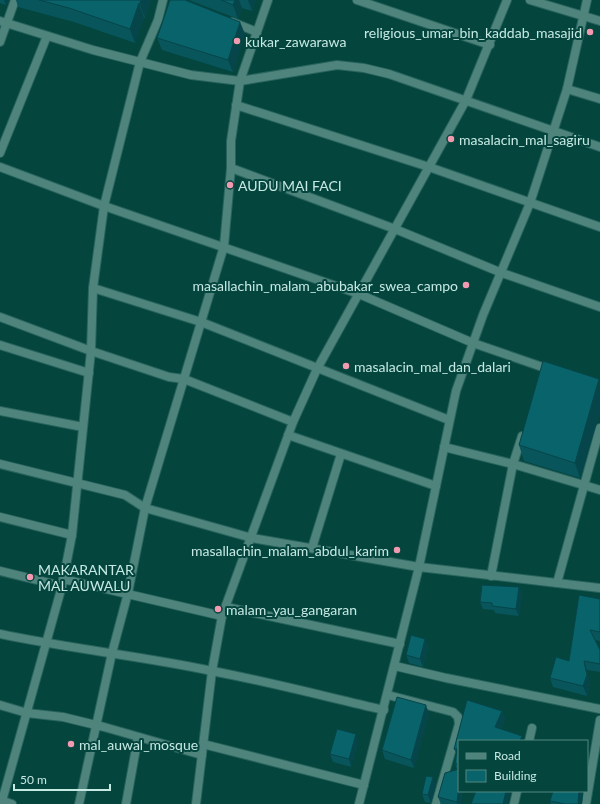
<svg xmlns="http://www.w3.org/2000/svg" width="600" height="804" viewBox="0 0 600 804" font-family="Lato,sans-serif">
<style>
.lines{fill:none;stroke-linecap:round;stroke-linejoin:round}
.street-casing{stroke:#27635c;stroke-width:10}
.street{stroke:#4f847c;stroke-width:8}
.wall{fill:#08555b}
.shaded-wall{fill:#06454a}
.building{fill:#09636a;stroke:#06454a}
.poi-dot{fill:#f29ab0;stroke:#04453e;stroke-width:1.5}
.labels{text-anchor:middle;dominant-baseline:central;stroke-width:4;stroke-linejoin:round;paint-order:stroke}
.poi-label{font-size:14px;fill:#c6e9e3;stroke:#04453e;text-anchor:start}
</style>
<rect width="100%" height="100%" fill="#04453e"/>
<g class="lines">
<defs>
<g id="street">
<polyline points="357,0 490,45"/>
<polyline points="530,0 600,21"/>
<polyline points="0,21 93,50 191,75 240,81 337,65 364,68 389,74 600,147"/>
<polyline points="232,22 257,32"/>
<polyline points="0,42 15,0"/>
<polyline points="567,89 600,99"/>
<polyline points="236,105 429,167 600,227"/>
<polyline points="0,153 47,36"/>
<polyline points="0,167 104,206 359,294 473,343 551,370"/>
<polyline points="231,168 395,229 502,273 600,307"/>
<polyline points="93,288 201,322 449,420"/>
<polyline points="0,317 91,351 169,377 184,379 293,422"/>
<polyline points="0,345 89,373"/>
<polyline points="0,411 83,427"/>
<polyline points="288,435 436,486"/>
<polyline points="444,447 513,464 600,490"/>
<polyline points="0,464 125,495 145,508 252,538 419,567 600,588"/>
<polyline points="0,517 72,535"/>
<polyline points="312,548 341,454"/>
<polyline points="0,571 62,586"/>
<polyline points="491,576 513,464 522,436"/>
<polyline points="63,579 222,616"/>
<polyline points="557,583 600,428"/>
<polyline points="226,607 400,644"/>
<path d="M0,634C70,649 142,656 212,671C270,682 327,697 384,710"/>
<polyline points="395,666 446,678 600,709"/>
<polyline points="388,695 453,712 458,717 459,724 436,804"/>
<polyline points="0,705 27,713 63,717 104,727 202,755"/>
<polyline points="529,741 532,728"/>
<polyline points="203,744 364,785"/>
<polyline points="0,800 12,804"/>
<polyline points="2,801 62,586 72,535 91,351 93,288 104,206 140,62 158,20 163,0"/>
<polyline points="79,804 112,653 128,593 145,508 224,246 231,168 231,141 240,81 268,0"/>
<polyline points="126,804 138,737"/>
<polyline points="196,804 212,671 222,616 293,422 317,369 466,100 507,0"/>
<polyline points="359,804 419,567 456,391 483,315 530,203 567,89 587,0"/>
<polyline points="514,804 517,791"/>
<polyline points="586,804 600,720"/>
</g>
</defs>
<!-- street casing -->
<use href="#street" class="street-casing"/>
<!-- street -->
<use href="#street" class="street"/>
</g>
<!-- wall -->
<g class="wall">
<polygon points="0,0 9,0 6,5 0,3"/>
<polygon points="16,0 151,0 145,18 144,18 135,43 74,22 18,7"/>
<polygon points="189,0 256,0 252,11 242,8 238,19"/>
<polygon points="245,34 233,72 162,50 157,38"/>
<polygon points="599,379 600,382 600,412 580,478 524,461 519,445"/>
<polygon points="519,587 522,594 519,616 495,613 494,610 483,609 480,602"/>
<polygon points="600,599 600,641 595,640 600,650 600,672 587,670 590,684 587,696 553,687 550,678 569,661"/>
<polygon points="425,639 428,647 423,667 409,663 406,655"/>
<polygon points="467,700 502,711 505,719 501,729 522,736 520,741 459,741 459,791 462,791 461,804 441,804 438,797 445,773 457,770 455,764 456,753 454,749"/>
<polygon points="429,714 414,768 385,759 382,750"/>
<polygon points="358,743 351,767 333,762 330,754"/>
<polygon points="436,785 431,803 425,802 422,794"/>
<polygon points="583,791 582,804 551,804 550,801"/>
</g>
<!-- shaded-wall -->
<g class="shaded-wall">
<polygon points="4,0 9,0 6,5"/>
<polygon points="141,0 151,0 145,18 140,4"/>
<polygon points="235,0 239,0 242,8 238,19 233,5"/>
<polygon points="248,0 256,0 252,11"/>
<polygon points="139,3 144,18 135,43 130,29"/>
<polygon points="240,22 245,34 233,72 228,60"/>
<polygon points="599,379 600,382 600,412 580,478 575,463"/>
<polygon points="519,587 522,594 519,616 516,609"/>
<polygon points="425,639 428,647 423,667 420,659"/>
<polygon points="584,661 587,670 590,684 587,696 583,686"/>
<polygon points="426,705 429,714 414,768 411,760"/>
<polygon points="502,711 505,719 498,735 495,727"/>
<polygon points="356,734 358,743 351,767 349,759"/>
<polygon points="522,736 523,741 520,741"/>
<polygon points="433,777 436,785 431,803 428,795"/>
<polygon points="459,786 459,791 462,791 461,804 457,804 457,802"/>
<polygon points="506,791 511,791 508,804 503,804"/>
<polygon points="579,791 583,791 582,804 578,804"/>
</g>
<!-- building -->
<g class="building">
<polygon points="39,0 141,0 140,4 139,3 130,29 69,8"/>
<polygon points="170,0 185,0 240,22 228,60 157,38"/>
<polygon points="221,0 235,0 233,5"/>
<polygon points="543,361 599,379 575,463 519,445"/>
<polygon points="482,585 519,587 516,609 492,606 492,603 480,602"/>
<polygon points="579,595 600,599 600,632 590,630 600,650 600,664 584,661 587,675 583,686 550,678 556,657 569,661"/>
<polygon points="411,635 425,639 420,659 406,655"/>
<polygon points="397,697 426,705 411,760 382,750"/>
<polygon points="467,700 502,711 495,727 522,736 520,741 459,741 459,764 455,764 457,749 454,749"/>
<polygon points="337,729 356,734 349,759 330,754"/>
<polygon points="459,769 459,786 457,802 438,797 445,773"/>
<polygon points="426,776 433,777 428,795 422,794"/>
<polygon points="476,791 506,791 503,804 471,804"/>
<polygon points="553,791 579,791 578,804 565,804 550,801"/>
</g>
<!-- markers -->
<g class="poi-dot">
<circle cx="590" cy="32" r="4"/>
<circle cx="237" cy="41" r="4"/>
<circle cx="451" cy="139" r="4"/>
<circle cx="230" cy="185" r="4"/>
<circle cx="466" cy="285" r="4"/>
<circle cx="346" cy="366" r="4"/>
<circle cx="397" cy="550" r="4"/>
<circle cx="30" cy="577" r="4"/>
<circle cx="218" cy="609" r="4"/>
<circle cx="71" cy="744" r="4"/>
</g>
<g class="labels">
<!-- poi labels -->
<g class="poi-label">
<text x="582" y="32" text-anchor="end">religious_umar_bin_kaddab_masajid</text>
<text x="245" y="41">kukar_zawarawa</text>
<text x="459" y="139">masalacin_mal_sagiru</text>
<text x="238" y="185">AUDU MAI FACI</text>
<text x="458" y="285" text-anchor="end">masallachin_malam_abubakar_swea_campo</text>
<text x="354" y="366">masalacin_mal_dan_dalari</text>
<text x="389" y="550" text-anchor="end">masallachin_malam_abdul_karim</text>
<text x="38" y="569">MAKARANTAR<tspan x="38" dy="16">MAL AUWALU</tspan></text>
<text x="226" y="609">malam_yau_gangaran</text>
<text x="79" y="744">mal_auwal_mosque</text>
</g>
</g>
<!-- legend -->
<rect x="458" y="740" width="130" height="52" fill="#04453e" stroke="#528780"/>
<rect x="466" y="753" width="20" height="6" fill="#4f847c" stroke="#528780"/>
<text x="494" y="760" font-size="12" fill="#c6e9e3">Road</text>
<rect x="466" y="770" width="20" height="12" fill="#09636a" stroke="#528780"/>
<text x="494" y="780" font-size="12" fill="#c6e9e3">Building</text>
<!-- scale -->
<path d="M14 784v6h96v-6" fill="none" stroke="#c6e9e3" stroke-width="2"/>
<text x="20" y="784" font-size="12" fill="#c6e9e3" stroke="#04453e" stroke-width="3" paint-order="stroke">50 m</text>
</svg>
